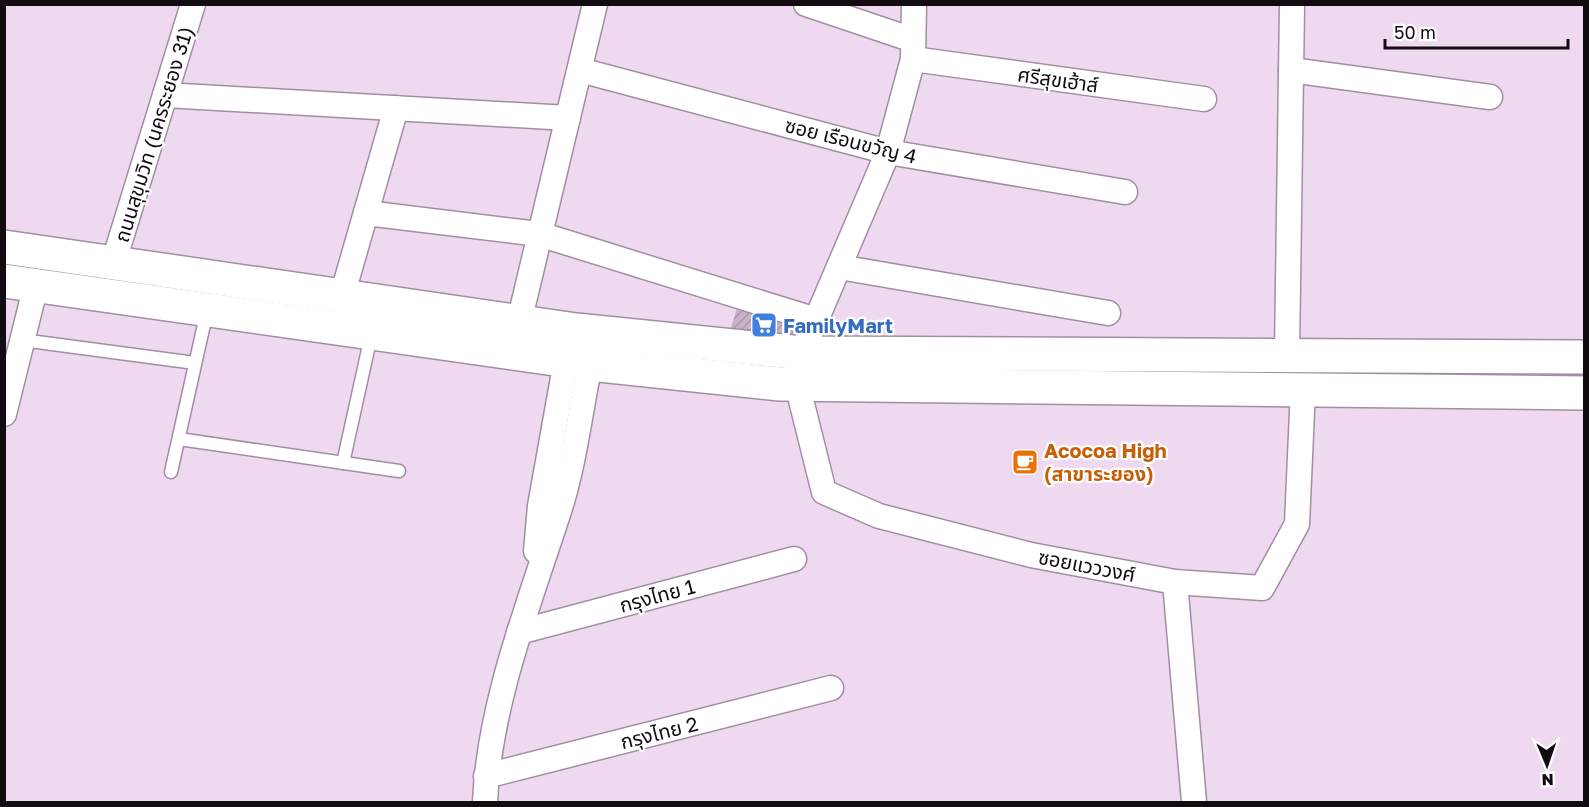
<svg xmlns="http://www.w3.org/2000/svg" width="1589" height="807" viewBox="0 0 1589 807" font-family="'Golos Text','Noto Sans Thai',sans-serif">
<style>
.building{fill:url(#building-hatch)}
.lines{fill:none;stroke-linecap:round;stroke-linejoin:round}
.lane-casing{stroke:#a28ea4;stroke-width:15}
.street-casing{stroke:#a28ea4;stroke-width:27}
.secondary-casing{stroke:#a28ea4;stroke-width:36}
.lane{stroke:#fff;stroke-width:12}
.street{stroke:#fff;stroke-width:24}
.secondary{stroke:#fff;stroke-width:33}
.labels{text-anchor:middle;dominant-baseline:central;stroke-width:4.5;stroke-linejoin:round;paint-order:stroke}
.street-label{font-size:20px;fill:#120b12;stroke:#fff}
.shop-label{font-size:20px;font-weight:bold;fill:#366cbe;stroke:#fff;text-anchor:start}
.food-label{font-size:20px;font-weight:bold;fill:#c56008;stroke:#fff;text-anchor:start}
</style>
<defs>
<pattern id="building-hatch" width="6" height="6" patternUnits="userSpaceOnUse" patternTransform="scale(1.5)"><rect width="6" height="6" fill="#c7b2c8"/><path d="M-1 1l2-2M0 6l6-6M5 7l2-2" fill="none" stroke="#aa98ab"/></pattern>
</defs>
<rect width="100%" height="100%" fill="#efd9f0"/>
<!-- building -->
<polygon class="building" points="739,302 797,319 789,348 730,331"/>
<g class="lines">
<defs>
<g id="lane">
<polyline points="22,340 195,363"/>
<polyline points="179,439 399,471"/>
<polyline points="343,463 371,336"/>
<polyline points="171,472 207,311"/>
</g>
<g id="street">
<polyline points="806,4 913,40"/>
<polyline points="913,59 1204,99"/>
<polyline points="580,70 888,152 1125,192"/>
<polyline points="1291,70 1490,97"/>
<polyline points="165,95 568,118"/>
<polyline points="366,213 539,234 816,320"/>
<polyline points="113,264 193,4"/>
<polyline points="839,267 1108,313"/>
<polyline points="342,296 396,108"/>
<polyline points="519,322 595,4"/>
<polyline points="802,353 888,152 913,59 914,4"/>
<polyline points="1287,354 1292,4"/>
<polyline points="797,384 824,492 879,516 1031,555 1175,582 1262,588 1297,524 1303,389"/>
<polyline points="4,414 36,285"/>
<polyline points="536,551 540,506 566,361"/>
<polyline points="1175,582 1194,802"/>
<polyline points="519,632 794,559"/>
<polyline points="486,776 831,688"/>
<path d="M485,802C489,705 529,604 559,511C574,466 580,412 590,364"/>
</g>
<g id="secondary">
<polyline points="4,247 576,330 802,353 1584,357"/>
<polyline points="4,281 590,364 780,384 1584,393"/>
</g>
</defs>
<!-- lane casing -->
<use href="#lane" class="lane-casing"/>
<!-- street casing -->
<use href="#street" class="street-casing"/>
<!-- secondary casing -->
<use href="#secondary" class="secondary-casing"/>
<!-- lane -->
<use href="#lane" class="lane"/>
<!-- street -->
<use href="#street" class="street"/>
<!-- secondary -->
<use href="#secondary" class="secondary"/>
</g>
<!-- icons -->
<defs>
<symbol id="supermarket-square" viewBox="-11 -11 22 22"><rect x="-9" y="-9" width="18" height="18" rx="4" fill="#3f7fe0" stroke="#fff"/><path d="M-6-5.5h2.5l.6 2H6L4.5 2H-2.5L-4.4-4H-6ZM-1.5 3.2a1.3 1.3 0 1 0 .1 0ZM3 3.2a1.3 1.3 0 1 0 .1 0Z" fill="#fff"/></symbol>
<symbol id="cafe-square" viewBox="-11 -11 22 22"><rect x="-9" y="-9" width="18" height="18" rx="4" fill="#e8710a" stroke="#fff"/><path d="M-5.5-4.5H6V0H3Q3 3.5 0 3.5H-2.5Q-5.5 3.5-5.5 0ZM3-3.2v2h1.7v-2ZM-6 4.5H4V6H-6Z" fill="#fff"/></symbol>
</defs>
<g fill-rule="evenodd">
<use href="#supermarket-square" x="749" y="310" width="30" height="30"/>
<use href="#cafe-square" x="1010" y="447" width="30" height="30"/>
</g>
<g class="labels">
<!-- street labels -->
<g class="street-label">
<text transform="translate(1058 79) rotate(8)">ศรีสุขเฮ้าส์</text>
<text transform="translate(153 134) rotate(-73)">ถนนสุขุมวิท (นครระยอง 31)</text>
<text transform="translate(851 140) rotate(14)">ซอย เรือนขวัญ 4</text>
<text transform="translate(1087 565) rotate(11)">ซอยแวววงศ์</text>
<text transform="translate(657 595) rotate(-15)">กรุงไทย 1</text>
<text transform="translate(659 732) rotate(-14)">กรุงไทย 2</text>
</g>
<!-- shop labels -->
<g class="shop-label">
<text x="783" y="325">FamilyMart</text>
</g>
<!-- food labels -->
<g class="food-label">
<text x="1044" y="450">Acocoa High<tspan x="1044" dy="23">(สาขาระยอง)</tspan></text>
</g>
</g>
<!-- border -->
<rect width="1589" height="807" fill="none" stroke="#120b12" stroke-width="12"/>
<!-- north arrow -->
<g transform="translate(1547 765) rotate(178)" stroke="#ffffff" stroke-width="4.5" paint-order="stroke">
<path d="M0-4.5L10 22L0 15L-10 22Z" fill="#120b12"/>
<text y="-9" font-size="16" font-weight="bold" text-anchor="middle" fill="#120b12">N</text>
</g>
<!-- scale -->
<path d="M1385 39v9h183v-9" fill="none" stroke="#120b12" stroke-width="3"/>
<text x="1394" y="39" font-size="18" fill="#120b12" stroke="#ffffff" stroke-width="4.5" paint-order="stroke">50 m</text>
</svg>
